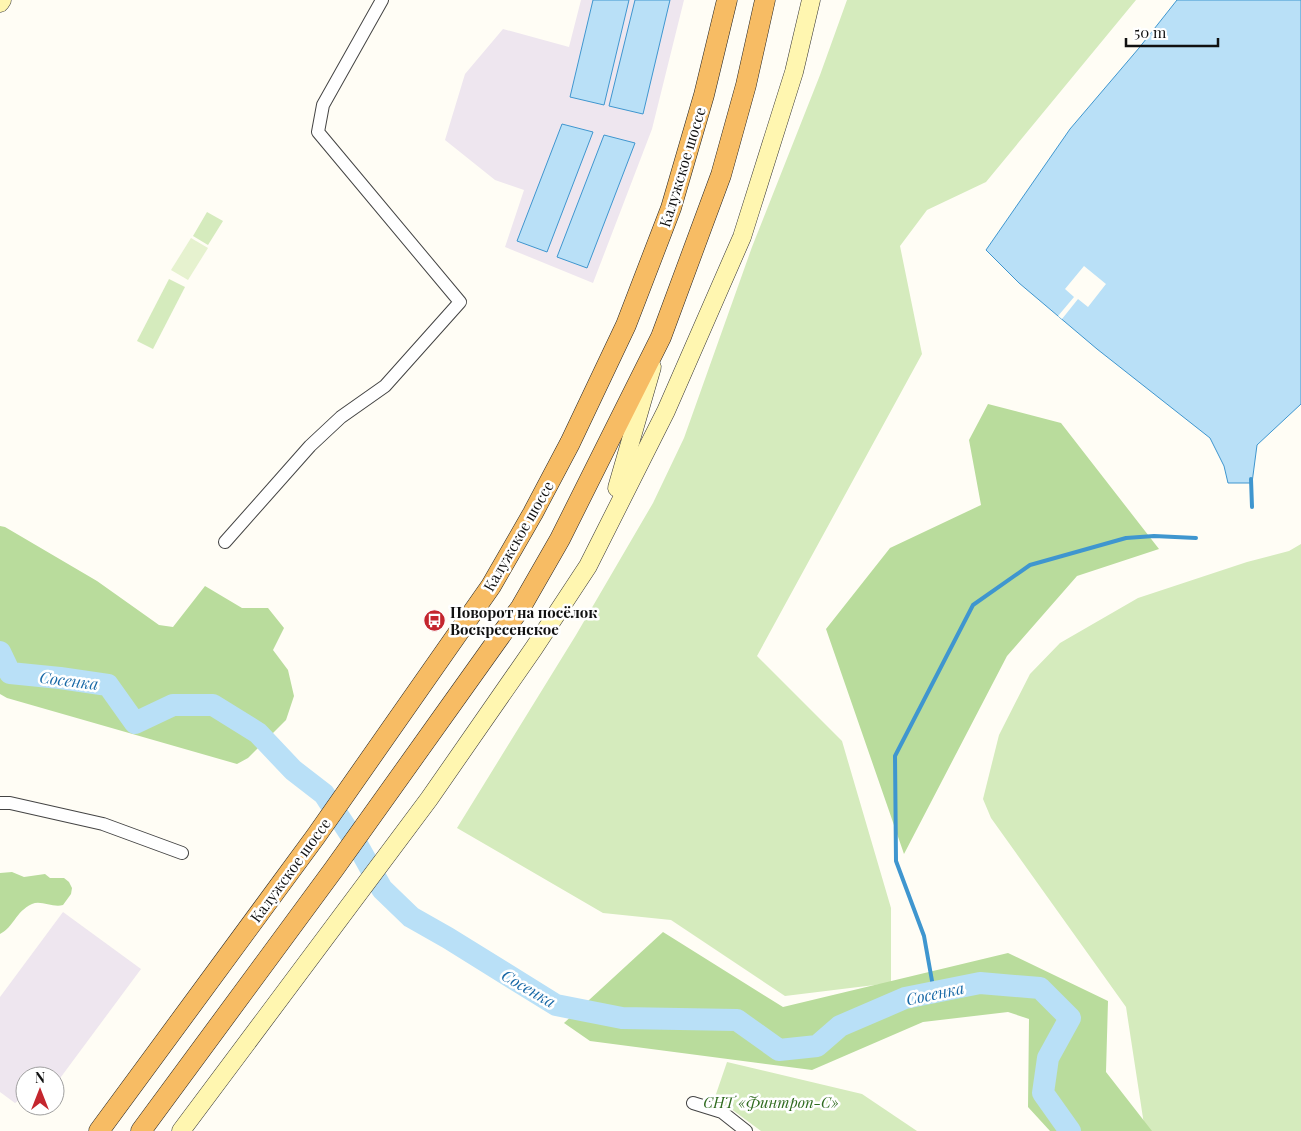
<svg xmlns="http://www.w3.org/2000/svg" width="1301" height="1131" viewBox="0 0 1301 1131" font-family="'Playfair Display',serif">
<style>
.industrial{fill:#eee6ef}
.green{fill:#d5ebbd}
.forest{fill:#b9dc9c}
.pitch{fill:#e6f2cf}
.water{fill:#b9e0f7;stroke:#3f96cf}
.pier{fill:#fffdf5}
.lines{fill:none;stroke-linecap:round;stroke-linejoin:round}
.stream{stroke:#3f96cf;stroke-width:4}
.river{stroke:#b9e0f7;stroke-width:22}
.minor-casing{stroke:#444;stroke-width:14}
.secondary-casing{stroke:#333;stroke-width:19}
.trunk-casing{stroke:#222;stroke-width:21}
.minor{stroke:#fff;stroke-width:12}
.secondary{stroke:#fff6b0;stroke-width:18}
.trunk{stroke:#f7bc64;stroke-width:20}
.labels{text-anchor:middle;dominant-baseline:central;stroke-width:5;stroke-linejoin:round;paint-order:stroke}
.street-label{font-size:15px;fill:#111;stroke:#fff}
.poi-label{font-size:15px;font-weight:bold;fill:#111;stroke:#fff;text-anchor:start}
.park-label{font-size:15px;font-style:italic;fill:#2f6b1f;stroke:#fff}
.water-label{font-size:16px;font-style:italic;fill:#1768a6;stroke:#fff}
</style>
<rect width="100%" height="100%" fill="#fffdf5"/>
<!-- industrial -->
<g class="industrial">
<polygon points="581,0 684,0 652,129 593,283 505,247 524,190 495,180 445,140 465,74 503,29 569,47"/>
<polygon points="63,912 141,969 55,1085 55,1076 25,1076 25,1096 15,1103 0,1092 0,997"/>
</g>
<!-- green -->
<g class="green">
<polygon points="847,0 1136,0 986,182 927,210 900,246 922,354 757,656 842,741 891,908 891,983 785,996 671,920 603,913 457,828 576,635 653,503 684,438 752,247 820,75"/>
<polygon points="207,212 223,221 208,245 193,236"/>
<polygon points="169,279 185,287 153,349 137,341"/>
<polygon points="1301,544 1301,1131 1145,1131 1126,1007 991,818 983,799 999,735 1030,674 1060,643 1138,598 1247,562 1289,551"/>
<polygon points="727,1062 862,1094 917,1131 761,1131 715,1097"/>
</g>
<!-- forest -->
<g class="forest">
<polygon points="988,404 1061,423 1159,549 1077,576 1007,656 904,854 826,629 890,548 981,505 969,440"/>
<polygon points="0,526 5,527 97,581 159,625 173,627 205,586 242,608 268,608 284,628 273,650 288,670 294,696 286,720 248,758 237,764 7,698 0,694"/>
<path d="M12,872L24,877L45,874L50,878H64L69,882L72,888L71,894L63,905C53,908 41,900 32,904C15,912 14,927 0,934V873Z"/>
<polygon points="663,932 783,1007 1008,953 1108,1001 1106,1072 1152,1131 1050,1131 1028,1107 1029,1019 1008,1012 923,1022 812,1070 590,1041 564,1023"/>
</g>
<!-- pitch -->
<polygon class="pitch" points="191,238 208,248 188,280 171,270"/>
<!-- water -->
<g class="water">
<polygon points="593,0 629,0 604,105 570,97"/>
<polygon points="635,0 670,0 643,114 609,106"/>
<polygon points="1177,0 1301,0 1301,404 1257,445 1252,483 1228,483 1224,466 1210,438 1097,349 1019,283 986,250 1070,129 1139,48"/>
<polygon points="562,124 593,132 547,252 517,241"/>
<polygon points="604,135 635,143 587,268 557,257"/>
</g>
<!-- pier -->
<polygon class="pier" points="1084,266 1106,284 1088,307 1078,299 1062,319 1058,316 1074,297 1065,289"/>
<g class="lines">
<!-- stream -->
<g class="stream">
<polyline points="1251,479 1252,507"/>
<polyline points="934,992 924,936 896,861 895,756 973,605 1030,565 1126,538 1154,536 1196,538"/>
</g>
<!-- river -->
<polyline class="river" points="0,652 10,673 60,678 108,685 135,723 173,705 213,705 258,733 293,770 324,794 358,846 382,889 411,917 448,938 556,1005 622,1018 737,1020 779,1050 817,1046 840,1026 905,998 980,983 1040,988 1070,1018 1048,1058 1043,1093 1070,1131"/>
<defs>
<g id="minor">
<polyline points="225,542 310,446 341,417 385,386 460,302 318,132 323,105 382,0"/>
<polyline points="0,803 10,803 103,824 182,853"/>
<polyline points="693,1103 722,1112 746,1131"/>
</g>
<g id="secondary">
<polyline points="0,3 2,0"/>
<polyline points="617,488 652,367"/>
<polyline points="181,1131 429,799 534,648 588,566 666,411 742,237 794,72 811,0"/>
</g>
<g id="trunk">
<polyline points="99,1131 316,836 491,586 533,513 570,443 626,325 671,208 704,95 727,0"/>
<polyline points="141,1131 334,869 521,607 560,539 661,337 721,175 746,85 765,0"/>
</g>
</defs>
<!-- minor casing -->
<use href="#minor" class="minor-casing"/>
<!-- secondary casing -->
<use href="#secondary" class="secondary-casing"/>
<!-- trunk casing -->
<use href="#trunk" class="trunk-casing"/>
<!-- minor -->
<use href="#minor" class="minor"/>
<!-- secondary -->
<use href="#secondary" class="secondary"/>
<!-- trunk -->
<use href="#trunk" class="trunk"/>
</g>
<!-- icons -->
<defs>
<symbol id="bus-disc" viewBox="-11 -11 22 22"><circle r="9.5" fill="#c4262e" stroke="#fff"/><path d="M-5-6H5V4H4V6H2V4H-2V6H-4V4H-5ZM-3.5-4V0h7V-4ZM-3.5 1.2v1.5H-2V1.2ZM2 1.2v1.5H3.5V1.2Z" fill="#fff"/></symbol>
</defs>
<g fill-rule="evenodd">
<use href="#bus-disc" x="422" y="608" width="25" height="25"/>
</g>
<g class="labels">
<!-- street labels -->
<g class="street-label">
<text transform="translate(682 167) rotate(-73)">Калужское шоссе</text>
<text transform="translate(518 536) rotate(-60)">Калужское шоссе</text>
<text transform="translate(290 870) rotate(-54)">Калужское шоссе</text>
</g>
<!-- poi labels -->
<g class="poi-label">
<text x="450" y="612">Поворот на посёлок<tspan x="450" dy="17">Воскресенское</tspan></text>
</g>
<!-- park labels -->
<g class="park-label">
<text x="771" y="1102">СНТ «Финтроп-С»</text>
</g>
<!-- water labels -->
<g class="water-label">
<text transform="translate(69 680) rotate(7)">Сосенка</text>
<text transform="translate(529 988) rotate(30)">Сосенка</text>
<text transform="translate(935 993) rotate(-12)">Сосенка</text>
</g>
</g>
<!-- north arrow -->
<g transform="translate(40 1091)"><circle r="24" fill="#ffffff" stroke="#a0a0a0"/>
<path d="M0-4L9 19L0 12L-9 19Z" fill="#c4262e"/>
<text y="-8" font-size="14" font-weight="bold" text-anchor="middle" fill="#111111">N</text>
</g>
<!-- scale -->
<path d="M1126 38v8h92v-8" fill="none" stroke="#111111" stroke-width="2.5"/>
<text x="1134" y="38" font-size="15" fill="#111111" stroke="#ffffff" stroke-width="4" paint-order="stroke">50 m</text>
</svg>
